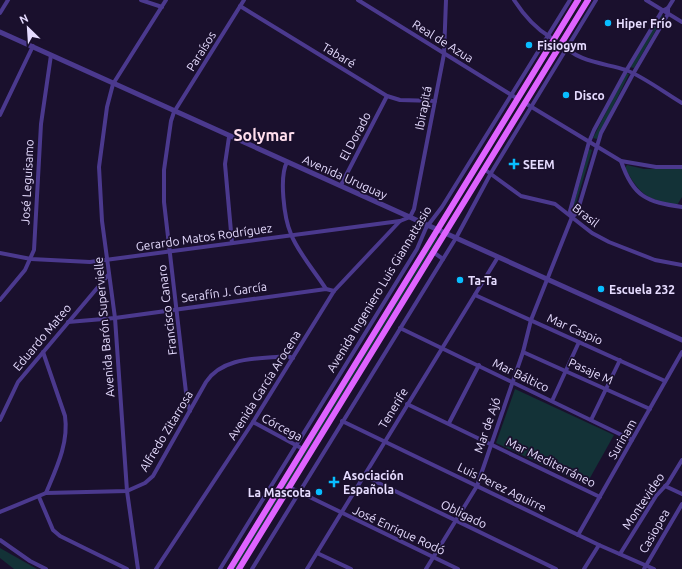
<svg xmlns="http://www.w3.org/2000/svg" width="682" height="569" viewBox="0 0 682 569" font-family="Ubuntu,sans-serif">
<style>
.green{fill:#133237}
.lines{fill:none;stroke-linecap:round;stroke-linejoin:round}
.minor{stroke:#4b398e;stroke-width:4}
.tertiary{stroke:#4b398e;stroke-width:5}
.primary{stroke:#df63ff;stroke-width:6}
.poi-dot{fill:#08bdff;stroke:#1a102d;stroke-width:1.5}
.labels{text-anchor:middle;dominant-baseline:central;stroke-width:3.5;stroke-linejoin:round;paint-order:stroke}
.poi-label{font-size:12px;font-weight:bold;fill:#e6dcff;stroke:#1a102d;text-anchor:start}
.street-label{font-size:12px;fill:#e6dcff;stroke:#1a102d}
.district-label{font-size:16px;font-weight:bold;fill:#ffdeed;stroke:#1a102d}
</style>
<rect width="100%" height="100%" fill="#1a102d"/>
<!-- green -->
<g class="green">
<polygon points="661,15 664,16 634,68 630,67"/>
<polygon points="626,73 629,74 597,139 593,138"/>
<polygon points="589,149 592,150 573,213 572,211"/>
<path d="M627,165L644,169H682V197L677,205C646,199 640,195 625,168Z"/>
<polygon points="436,236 438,238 236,569 232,569"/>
<polygon points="515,389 614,435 586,485 496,443"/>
<polygon points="0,548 37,569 14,569 0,558"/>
</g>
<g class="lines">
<!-- minor -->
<g class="minor">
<polyline points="141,0 162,7"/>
<polyline points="358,0 518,99"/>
<path d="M514,0C523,14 535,28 550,37"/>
<polyline points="646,0 682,22"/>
<polyline points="240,6 387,96 400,100 435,101"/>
<polyline points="0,13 8,0"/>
<path d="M562,43C576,62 604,63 626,70C644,77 665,93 682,103"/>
<polyline points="525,103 621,161 656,167 682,167"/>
<polyline points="0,115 33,46"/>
<polyline points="229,137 225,164 232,243"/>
<path d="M621,161C633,197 647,202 682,207"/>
<path d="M287,162C279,177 284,218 291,234C297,251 316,273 326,289"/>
<polyline points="484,169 521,196 555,204 592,233 609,242 655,260 682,265"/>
<polyline points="341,185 387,96"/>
<polyline points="572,217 570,211 589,142 594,130 626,71 662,11 668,8"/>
<polyline points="433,252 443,259"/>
<polyline points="0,253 31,259 90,262 400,221 410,217 414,209 444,54 446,0"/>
<polyline points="475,295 665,381"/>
<polyline points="0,300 25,270 34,250 41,124 51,55"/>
<polyline points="68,322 115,318 326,289 334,291"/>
<polyline points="400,328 632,440"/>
<path d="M43,352L65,416C69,443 56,469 46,493"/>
<polyline points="523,352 650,409"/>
<polyline points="552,401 579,342"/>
<polyline points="407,404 600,497"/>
<polyline points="190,411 187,401 164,202 164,170 171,121 174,112 244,0"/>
<polyline points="0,420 18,382 109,274"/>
<polyline points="591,420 620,360"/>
<polyline points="342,421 599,545 654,569"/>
<polyline points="253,422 303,449"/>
<polyline points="449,423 479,365"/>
<polyline points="364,476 556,569"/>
<polyline points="665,486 682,494"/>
<polyline points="289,487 458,569"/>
<polyline points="39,497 53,530 60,536 127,569"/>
<path d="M0,512L46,493L127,491L145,483L153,476L206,382C223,356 260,359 287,356L293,358"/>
<polyline points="578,535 682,352"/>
<polyline points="0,540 30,561 46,569"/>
<polyline points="317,553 351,569"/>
<polyline points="620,554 656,496 668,483 682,460"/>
<polyline points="138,569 127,491 115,318 102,221 99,167 107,107 113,84 166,0"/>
<polyline points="156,569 253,422 334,291 400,221"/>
<polyline points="220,569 417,249 426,228 442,207 570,0"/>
<polyline points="252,569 456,238 491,173 596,0"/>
<polyline points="307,569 498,257"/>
<polyline points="426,569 477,486 523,352 531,320 572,217 577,213 601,133 633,74 668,14 668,8 673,0"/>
<polyline points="584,569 599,545"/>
<polyline points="644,569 682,504"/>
</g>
<!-- tertiary -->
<polyline class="tertiary" points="0,32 682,340"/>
<!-- primary -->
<g class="primary">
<polyline points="230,569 578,0"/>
<polyline points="239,569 588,0"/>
</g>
</g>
<!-- markers -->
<g class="poi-dot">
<circle cx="608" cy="23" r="4"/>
<circle cx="529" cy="45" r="4"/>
<circle cx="566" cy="95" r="4"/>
<path d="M512 158h4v4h4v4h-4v4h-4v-4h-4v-4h4z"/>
<circle cx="460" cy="280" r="4"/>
<circle cx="601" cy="289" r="4"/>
<path d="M332 476h4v4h4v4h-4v4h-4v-4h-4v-4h4z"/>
<circle cx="319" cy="492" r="4"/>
</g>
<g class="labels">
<!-- poi labels -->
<g class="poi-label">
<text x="616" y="23">Hiper Frío</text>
<text x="537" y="45">Fisiogym</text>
<text x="574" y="95">Disco</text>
<text x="523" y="164">SEEM</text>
<text x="468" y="280">Ta-Ta</text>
<text x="609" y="289">Escuela 232</text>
<text x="343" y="475">Asociación<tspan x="343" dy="14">Española</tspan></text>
<text x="311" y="492" text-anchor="end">La Mascota</text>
</g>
<!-- street labels -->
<g class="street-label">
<text transform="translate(443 41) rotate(32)">Real de Azua</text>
<text transform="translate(201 51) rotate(-58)">Paraísos</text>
<text transform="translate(339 55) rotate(31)">Tabaré</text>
<text transform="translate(423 108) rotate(-79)">Ibirapitá</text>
<text transform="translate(355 136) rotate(-62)">El Dorado</text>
<text transform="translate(345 177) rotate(24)">Avenida Uruguay</text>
<text transform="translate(27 182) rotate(-87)">José Leguisamo</text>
<text transform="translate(586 215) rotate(38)">Brasil</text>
<text transform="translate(204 237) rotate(-8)">Gerardo Matos Rodríguez</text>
<text transform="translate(379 289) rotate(-59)">Avenida Ingeniero Luis Giannattasio</text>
<text transform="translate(224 292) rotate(-8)">Serafín J. García</text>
<text transform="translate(167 310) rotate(-97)">Francisco Canaro</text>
<text transform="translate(104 327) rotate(-95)">Avenida Barón Supervielle</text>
<text transform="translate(575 329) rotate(24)">Mar Caspio</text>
<text transform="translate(42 337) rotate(-50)">Eduardo Mateo</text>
<text transform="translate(591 371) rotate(24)">Pasaje M</text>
<text transform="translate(521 375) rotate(26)">Mar Báltico</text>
<text transform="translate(264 385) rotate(-58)">Avenida García Arocena</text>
<text transform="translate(393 408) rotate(-59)">Tenerife</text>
<text transform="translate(487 425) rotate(-71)">Mar de Ajó</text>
<text transform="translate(282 427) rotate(28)">Córcega</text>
<text transform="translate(166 431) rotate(-59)">Alfredo Zitarrosa</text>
<text transform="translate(622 439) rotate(-60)">Surinam</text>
<text transform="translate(551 462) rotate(26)">Mar Mediterráneo</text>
<text transform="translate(502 487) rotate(26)">Luis Perez Aguirre</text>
<text transform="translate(643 501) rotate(-56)">Montevideo</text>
<text transform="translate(464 514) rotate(26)">Obligado</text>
<text transform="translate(399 530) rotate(25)">José Enrique Rodó</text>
<text transform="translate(654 531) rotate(-60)">Casiopea</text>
</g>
<!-- district labels -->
<g class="district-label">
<text x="264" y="135">Solymar</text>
</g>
</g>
<!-- north arrow -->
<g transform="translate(28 28) rotate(335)" stroke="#1a102d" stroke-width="3" paint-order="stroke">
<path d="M0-3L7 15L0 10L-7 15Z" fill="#e6dcff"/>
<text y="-6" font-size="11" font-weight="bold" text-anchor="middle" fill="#e6dcff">N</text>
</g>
</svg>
